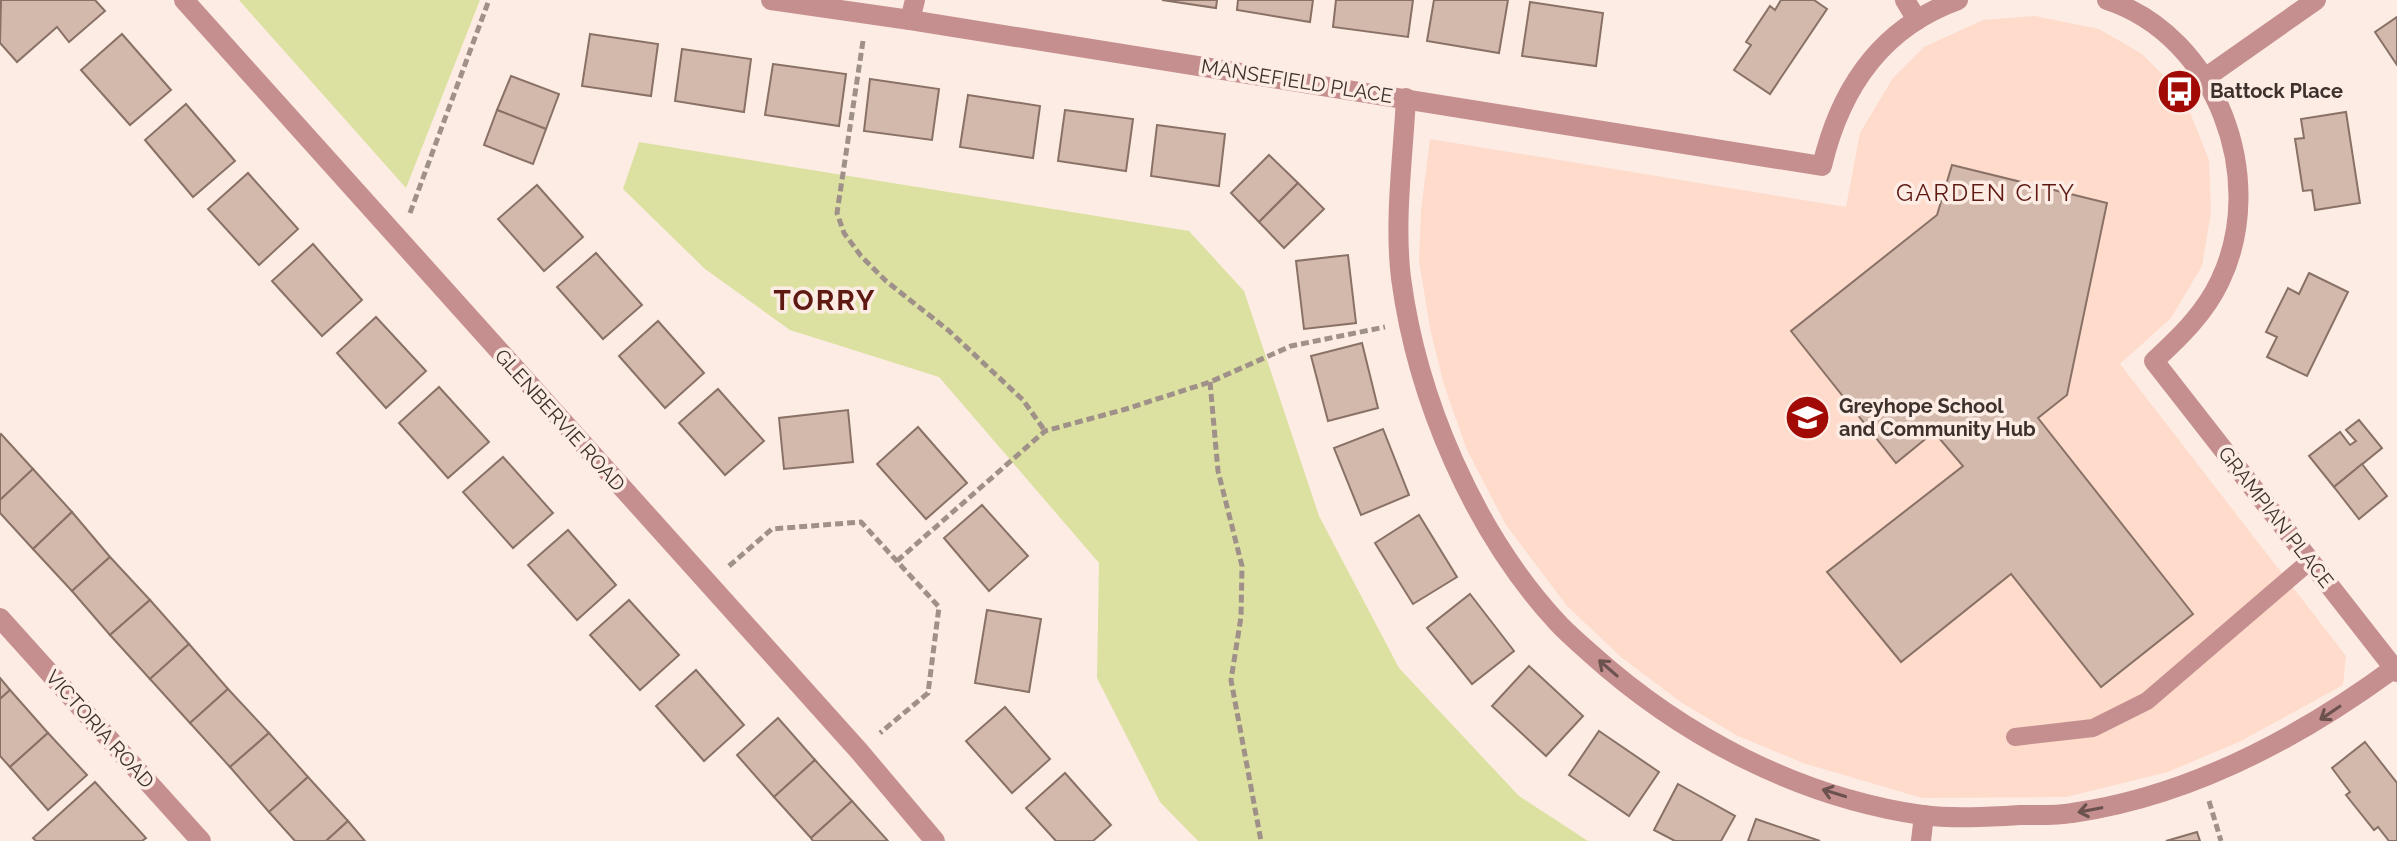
<svg xmlns="http://www.w3.org/2000/svg" width="2397" height="841" viewBox="0 0 2397 841" font-family="Raleway,sans-serif">
<style>
.built{fill:#fedbcb}
.green{fill:#dce1a1}
.building{fill:#d3b9ac;stroke:#897166;stroke-width:2}
.lines{fill:none;stroke-linecap:round;stroke-linejoin:round}
.path{stroke:#9f918a;stroke-width:5;stroke-dasharray:8 4;stroke-linecap:butt}
.service{stroke:#c58f8f;stroke-width:18}
.minor{stroke:#c58f8f;stroke-width:20}
.tertiary{stroke:#c58f8f;stroke-width:20}
.oneway{stroke:#6c524f}
.labels{text-anchor:middle;dominant-baseline:central;stroke-width:7;stroke-linejoin:round;paint-order:stroke}
.street-label{font-size:20px;fill:#3c312c;stroke:#fdece4}
.poi-label{font-size:20px;font-weight:bold;fill:#3c312c;stroke:#fdece4;text-anchor:start}
.quarter-label{font-size:24px;letter-spacing:2px;fill:#5d1912;stroke:#fdece4}
.district-label{font-size:28px;font-weight:bold;letter-spacing:2px;fill:#5d1912;stroke:#fdece4}
</style>
<rect width="100%" height="100%" fill="#fdece4"/>
<!-- built -->
<polygon class="built" points="2035,16 2099,29 2142,54 2183,95 2209,160 2211,212 2202,266 2171,318 2120,364 2346,656 2343,685 2241,741 2168,772 2066,797 1922,798 1803,763 1738,736 1682,703 1621,657 1567,606 1506,525 1467,450 1444,385 1430,328 1419,261 1421,210 1430,139 1846,207 1860,133 1893,78 1924,47 1983,20"/>
<!-- green -->
<g class="green">
<polygon points="239,0 480,0 406,188"/>
<polygon points="639,142 1189,231 1244,291 1319,516 1399,668 1519,796 1588,841 1198,841 1160,802 1097,678 1099,563 939,377 790,330 705,269 623,189"/>
</g>
<!-- building -->
<g class="building">
<polygon points="1,0 95,0 105,11 69,42 57,27 17,62 0,43"/>
<polygon points="1162,0 1217,0 1216,8"/>
<polygon points="1238,0 1313,0 1310,22 1237,10"/>
<polygon points="1336,0 1413,0 1408,37 1333,27"/>
<polygon points="1434,0 1508,0 1499,53 1427,41"/>
<polygon points="1781,0 1814,0 1827,9 1770,94 1734,70 1751,45 1746,42 1770,6 1775,10"/>
<polygon points="1530,2 1603,13 1596,66 1522,56"/>
<polygon points="2397,17 2397,65 2375,32"/>
<polygon points="122,34 171,90 130,125 81,70"/>
<polygon points="590,34 658,44 651,96 582,86"/>
<polygon points="682,49 751,59 744,112 675,101"/>
<polygon points="773,64 846,74 839,126 765,115"/>
<polygon points="511,76 559,94 546,129 497,110"/>
<polygon points="870,79 939,89 932,140 864,131"/>
<polygon points="968,95 1040,106 1033,158 960,147"/>
<polygon points="186,104 235,161 193,197 145,140"/>
<polygon points="497,110 546,129 533,164 484,145"/>
<polygon points="1065,110 1133,119 1126,171 1058,161"/>
<polygon points="2346,112 2360,203 2315,210 2312,190 2303,191 2295,139 2304,138 2301,119"/>
<polygon points="1157,125 1225,134 1219,186 1151,176"/>
<polygon points="1269,155 1298,183 1259,222 1231,193"/>
<polygon points="1952,165 2107,203 2067,395 2038,418 2193,614 2101,687 2011,574 1901,662 1827,572 1963,466 1934,432 1896,463 1791,331 1937,215"/>
<polygon points="248,173 298,229 259,265 208,209"/>
<polygon points="1298,183 1324,209 1284,248 1259,222"/>
<polygon points="537,185 583,237 544,271 498,219"/>
<polygon points="313,244 362,300 322,336 272,281"/>
<polygon points="596,253 642,305 603,339 557,287"/>
<polygon points="1348,255 1356,323 1304,329 1296,261"/>
<polygon points="2309,273 2348,292 2307,376 2267,357 2277,337 2266,332 2288,288 2299,294"/>
<polygon points="376,317 426,371 386,408 337,353"/>
<polygon points="658,321 704,373 665,408 619,356"/>
<polygon points="1362,343 1378,408 1328,421 1311,356"/>
<polygon points="439,387 489,442 448,478 399,423"/>
<polygon points="718,389 764,441 725,475 679,423"/>
<polygon points="848,410 853,462 784,469 779,418"/>
<polygon points="2359,420 2382,448 2334,487 2309,456 2340,432 2350,445 2356,441 2346,430"/>
<polygon points="918,427 967,483 926,519 877,464"/>
<polygon points="1383,429 1409,495 1361,515 1334,448"/>
<polygon points="1,434 33,469 0,500 0,435"/>
<polygon points="503,457 553,513 513,548 463,492"/>
<polygon points="2362,464 2387,496 2359,519 2334,487"/>
<polygon points="33,469 72,512 33,549 0,513 0,500"/>
<polygon points="982,505 1028,556 989,591 944,538"/>
<polygon points="72,512 110,557 72,591 33,549"/>
<polygon points="1419,515 1457,577 1413,604 1375,543"/>
<polygon points="568,530 616,585 577,620 528,565"/>
<polygon points="110,557 150,600 110,635 72,591"/>
<polygon points="1470,594 1514,651 1472,684 1427,628"/>
<polygon points="150,600 189,644 150,679 110,635"/>
<polygon points="629,600 679,655 640,690 590,635"/>
<polygon points="987,610 1041,619 1029,692 975,683"/>
<polygon points="189,644 228,689 190,723 150,679"/>
<polygon points="1529,666 1583,716 1546,756 1492,706"/>
<polygon points="696,670 744,725 704,761 656,706"/>
<polygon points="0,678 10,690 0,699"/>
<polygon points="228,689 269,733 230,767 190,723"/>
<polygon points="10,690 48,733 10,767 0,756 0,699"/>
<polygon points="1005,707 1050,759 1012,793 966,741"/>
<polygon points="778,718 815,760 774,797 737,755"/>
<polygon points="1599,731 1659,772 1629,816 1569,775"/>
<polygon points="48,733 87,775 48,810 10,767"/>
<polygon points="269,733 308,777 269,812 230,767"/>
<polygon points="2365,742 2397,783 2397,841 2389,841 2378,827 2374,830 2346,795 2350,792 2332,768"/>
<polygon points="815,760 852,801 811,838 774,797"/>
<polygon points="1065,773 1111,825 1093,841 1056,841 1026,808"/>
<polygon points="308,777 348,821 326,841 295,841 269,812"/>
<polygon points="95,782 146,838 142,841 36,841 33,838"/>
<polygon points="1678,784 1735,816 1721,841 1675,841 1654,830"/>
<polygon points="852,801 888,841 813,841 811,838"/>
<polygon points="1756,819 1820,841 1748,841"/>
<polygon points="348,821 365,841 326,841"/>
<polygon points="2197,832 2200,841 2166,841"/>
</g>
<g class="lines">
<!-- path -->
<g class="path">
<polyline points="863,41 837,213 844,233 861,256 886,281 948,330 1023,400 1045,431"/>
<polyline points="410,213 489,0"/>
<polyline points="1210,382 1218,471 1242,566 1241,617 1231,680 1261,841"/>
<polyline points="897,561 1045,431 1126,409 1210,382 1291,346 1385,327"/>
<polyline points="729,566 772,529 861,522 939,607 928,693 880,733"/>
<polyline points="2209,801 2221,841"/>
</g>
<!-- service -->
<polyline class="service" points="2015,737 2093,728 2147,701 2310,561"/>
<!-- minor -->
<g class="minor">
<polyline points="184,0 859,751 935,841"/>
<path d="M771,0L910,20L1822,166C1840,89 1880,28 1958,0"/>
<polyline points="1905,0 1917,20"/>
<path d="M2107,0C2217,36 2269,179 2220,281C2205,313 2180,337 2154,361L2397,672"/>
<polyline points="910,20 915,0"/>
<polyline points="2205,78 2316,0"/>
<path d="M1406,98C1403,157 1394,220 1401,278C1417,399 1474,532 1557,622C1567,633 1579,643 1590,653C1682,736 1798,797 1922,815C1953,819 1988,817 2020,815C2037,815 2055,816 2072,813C2192,796 2301,737 2397,666"/>
<polyline points="1921,841 1924,815"/>
</g>
<!-- tertiary -->
<polyline class="tertiary" points="0,618 201,841"/>
</g>
<!-- one-way arrows -->
<defs><path id="oneway-shaft" d="M-6 0H5M1.5-3L5.5 0L1.5 3" fill="none" stroke-width="1.6" stroke-linecap="round" stroke-linejoin="round" transform="scale(2)"/></defs>
<g class="oneway">
<use href="#oneway-shaft" transform="translate(1608 668) rotate(-139)"/>
<use href="#oneway-shaft" transform="translate(2330 713) rotate(146)"/>
<use href="#oneway-shaft" transform="translate(1834 793) rotate(-163)"/>
<use href="#oneway-shaft" transform="translate(2090 810) rotate(169)"/>
</g>
<!-- icons -->
<defs>
<symbol id="bus-disc" viewBox="-11 -11 22 22"><circle r="9.5" fill="#a20b05" stroke="#fdece4"/><path d="M-5-6H5V4H4V6H2V4H-2V6H-4V4H-5ZM-3.5-4V0h7V-4ZM-3.5 1.2v1.5H-2V1.2ZM2 1.2v1.5H3.5V1.2Z" fill="#fff"/></symbol>
<symbol id="school-disc" viewBox="-11 -11 22 22"><circle r="9.5" fill="#a20b05" stroke="#fdece4"/><path d="M0-5L7-2L0 1L-7-2ZM-4 1L0 2.5L4 1V4Q0 6-4 4Z" fill="#fff"/></symbol>
</defs>
<g fill-rule="evenodd">
<use href="#bus-disc" x="2154" y="66" width="51" height="51"/>
<use href="#school-disc" x="1782" y="392" width="51" height="51"/>
</g>
<g class="labels">
<!-- street labels -->
<g class="street-label">
<text transform="translate(1297 81) rotate(9)">MANSEFIELD PLACE</text>
<text transform="translate(560 420) rotate(48)">GLENBERVIE ROAD</text>
<text transform="translate(2276 517) rotate(52)">GRAMPIAN PLACE</text>
<text transform="translate(100 729) rotate(48)">VICTORIA ROAD</text>
</g>
<!-- poi labels -->
<g class="poi-label">
<text x="2210" y="91">Battock Place</text>
<text x="1839" y="406">Greyhope School<tspan x="1839" dy="23">and Community Hub</tspan></text>
</g>
<!-- quarter labels -->
<g class="quarter-label">
<text x="1986" y="192">GARDEN CITY</text>
</g>
<!-- district labels -->
<g class="district-label">
<text x="825" y="300">TORRY</text>
</g>
</g>
</svg>
